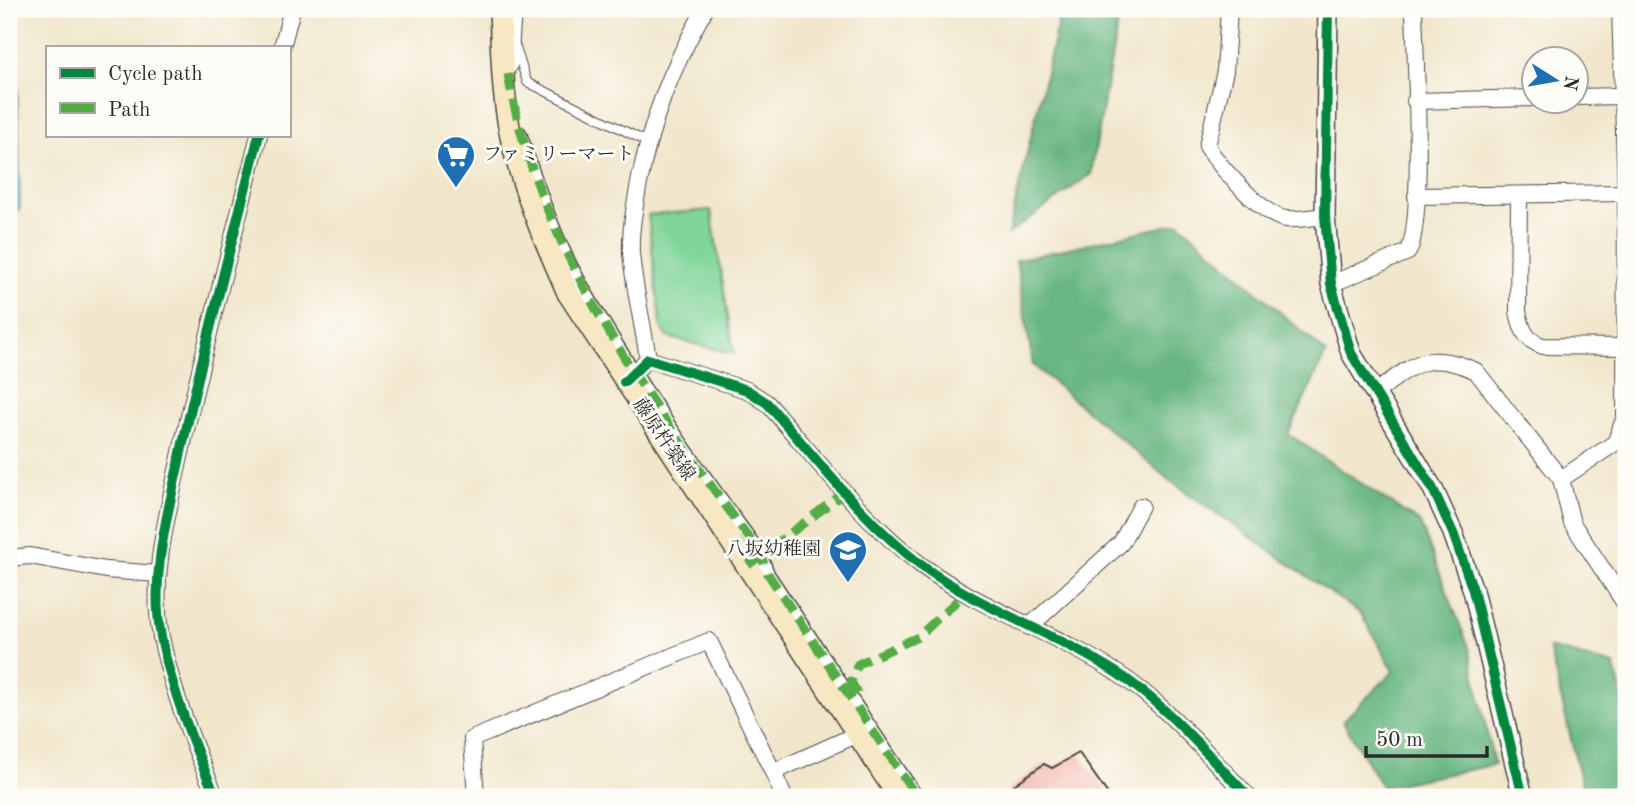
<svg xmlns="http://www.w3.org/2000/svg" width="1635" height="806" viewBox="0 0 1635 806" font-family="'Old Standard TT','Noto Serif JP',serif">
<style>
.green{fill:#80d599;stroke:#568062;stroke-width:2}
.forest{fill:#68b681;stroke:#4a7056;stroke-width:2}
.water{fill:#50bbcc;stroke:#3e737c;stroke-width:2}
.building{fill:#f0aa9e}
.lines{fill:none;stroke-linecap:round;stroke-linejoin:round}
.service-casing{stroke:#494743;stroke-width:10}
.pedestrian-casing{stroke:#494743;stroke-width:15}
.minor-casing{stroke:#494743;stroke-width:18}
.tertiary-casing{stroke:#494743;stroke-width:22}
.secondary-casing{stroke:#494743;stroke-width:24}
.service{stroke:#fff;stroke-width:8}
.pedestrian{stroke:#fff;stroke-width:12}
.minor{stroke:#fff;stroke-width:16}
.tertiary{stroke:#fff;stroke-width:19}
.secondary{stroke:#f7e8c3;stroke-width:21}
.quiet{stroke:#54ab44;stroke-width:9;stroke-dasharray:18 9;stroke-linecap:butt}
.cycleway-casing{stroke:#fdfcf7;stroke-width:15}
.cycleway{stroke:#00873e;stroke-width:10}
.labels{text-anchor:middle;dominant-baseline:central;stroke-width:6;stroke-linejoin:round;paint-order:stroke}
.poi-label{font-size:19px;fill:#2b2b2b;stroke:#fdfcf7;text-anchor:start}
.street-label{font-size:19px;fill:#2b2b2b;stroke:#fdfcf7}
</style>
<rect width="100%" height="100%" fill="#fdfcf7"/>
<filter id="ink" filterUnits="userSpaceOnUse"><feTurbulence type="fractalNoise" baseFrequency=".0143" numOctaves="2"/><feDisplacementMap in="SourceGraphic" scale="14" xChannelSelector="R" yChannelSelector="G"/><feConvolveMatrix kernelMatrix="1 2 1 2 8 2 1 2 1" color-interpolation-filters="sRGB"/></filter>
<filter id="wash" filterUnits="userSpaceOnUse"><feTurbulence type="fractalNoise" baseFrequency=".00686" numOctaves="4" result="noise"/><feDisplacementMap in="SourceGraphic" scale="28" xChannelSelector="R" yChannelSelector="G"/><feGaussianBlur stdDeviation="1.57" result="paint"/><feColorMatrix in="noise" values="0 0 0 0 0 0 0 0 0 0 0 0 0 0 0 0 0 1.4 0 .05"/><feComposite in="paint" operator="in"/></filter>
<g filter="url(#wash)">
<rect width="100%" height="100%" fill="#f1e6cb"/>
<!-- green -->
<polygon class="green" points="711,210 734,354 667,337 661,326 648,215"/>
<!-- forest -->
<g class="forest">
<polygon points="1061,9 1120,9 1091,174 1008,234"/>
<polygon points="1179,223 1326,353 1288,434 1420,523 1469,648 1494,765 1382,787 1343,721 1394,671 1361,614 1169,480 1033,365 1016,260"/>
<polygon points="1549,648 1614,665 1626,712 1626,797 1585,797"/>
</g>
<!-- water -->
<polygon class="water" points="9,9 17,61 20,207 9,224"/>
<g id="blocks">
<!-- building -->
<polygon class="building" points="1079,753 1110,797 1012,797 1008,789 1044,764 1052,768"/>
</g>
</g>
<g filter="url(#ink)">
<use href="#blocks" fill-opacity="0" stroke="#494743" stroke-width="2"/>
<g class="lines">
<defs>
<polyline id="service" points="515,45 527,82 647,142"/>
<path id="pedestrian" d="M520,133C536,181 552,232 577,277C630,373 695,464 760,553L768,574L917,797"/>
<g id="minor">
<path d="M1229,9L1225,71L1207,146C1218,165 1264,217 1286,219C1299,220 1313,217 1325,216"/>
<polyline points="282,47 292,9"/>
<polyline points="509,66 513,9"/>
<polyline points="1576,97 1623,96"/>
<polyline points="1415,101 1534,98"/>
<path d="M1519,195L1518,312C1522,330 1525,340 1543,346L1625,347"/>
<polyline points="1416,196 1626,193"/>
<path d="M1331,284L1408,252C1425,223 1415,52 1414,9"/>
<path d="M648,359C643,324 634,288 631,253C630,230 635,205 639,183C652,117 672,67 705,9"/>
<path d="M624,382L648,359L747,390L767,403C816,458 862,520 921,565C982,610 1054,632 1117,673C1167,705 1208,756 1249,797"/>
<path d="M1375,393C1414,364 1427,349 1476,371L1561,479L1572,523L1626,605"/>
<polyline points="1561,479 1615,443 1625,417 1626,193 1620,9"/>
<polyline points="9,558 30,556 106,570 158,574"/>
<polyline points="1029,627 1121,543 1141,506"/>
<polyline points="773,772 784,797"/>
<path d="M216,797C194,747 172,691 161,637C149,573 170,506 183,443C206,340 233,237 259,135"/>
<polyline points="476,797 472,739 709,641 773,772 858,734"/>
</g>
<polyline id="tertiary" points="1328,9 1325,216 1331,284 1351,353 1433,489 1453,533 1473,590 1523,797"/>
<path id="secondary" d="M500,9C502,57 502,106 515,153C527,201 548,247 568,293L899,797"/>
</defs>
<!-- service casing -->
<use href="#service" class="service-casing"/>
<!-- pedestrian casing -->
<use href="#pedestrian" class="pedestrian-casing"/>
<!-- minor casing -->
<use href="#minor" class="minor-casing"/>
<!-- tertiary casing -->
<use href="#tertiary" class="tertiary-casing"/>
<!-- secondary casing -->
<use href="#secondary" class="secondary-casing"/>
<!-- service -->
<use href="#service" class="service"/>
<!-- pedestrian -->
<use href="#pedestrian" class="pedestrian"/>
<!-- minor -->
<use href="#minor" class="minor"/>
<!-- tertiary -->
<use href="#tertiary" class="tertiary"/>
<!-- secondary -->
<use href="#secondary" class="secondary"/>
<!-- quiet -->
<g class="quiet">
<path d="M508,74C539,255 654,407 760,553L768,574L917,797"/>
<polyline points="748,565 845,492"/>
<polyline points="858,694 851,682 858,664 918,637 963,595"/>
</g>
<defs>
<g id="cycleway">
<polyline points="1328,9 1325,216 1331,284 1351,353 1433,489 1453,533 1473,590 1523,797"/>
<path d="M624,382L648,359L747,390L767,403C816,458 862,520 921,565C982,610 1054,632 1117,673C1167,705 1208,756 1249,797"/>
<path d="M216,797C194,747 172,691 161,637C149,573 170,506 183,443C206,340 233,237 259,135"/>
</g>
</defs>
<!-- cycleway casing -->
<use href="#cycleway" class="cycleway-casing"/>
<!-- cycleway -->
<use href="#cycleway" class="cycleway"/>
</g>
</g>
<!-- icons -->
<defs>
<symbol id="supermarket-pin" viewBox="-11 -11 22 30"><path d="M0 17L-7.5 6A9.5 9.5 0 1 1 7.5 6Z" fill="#1f6fb2" stroke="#fdfcf7"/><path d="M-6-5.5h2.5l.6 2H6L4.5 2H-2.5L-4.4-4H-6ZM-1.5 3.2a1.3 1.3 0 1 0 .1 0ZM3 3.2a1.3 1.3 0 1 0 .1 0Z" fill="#fff"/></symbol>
<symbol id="school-pin" viewBox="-11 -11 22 30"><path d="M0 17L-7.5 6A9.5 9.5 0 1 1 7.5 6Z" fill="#1f6fb2" stroke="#fdfcf7"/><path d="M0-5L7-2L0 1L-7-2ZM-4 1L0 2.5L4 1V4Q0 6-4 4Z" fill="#fff"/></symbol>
</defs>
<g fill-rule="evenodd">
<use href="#supermarket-pin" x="434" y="133" width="44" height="60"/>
<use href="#school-pin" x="826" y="528" width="44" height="60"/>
</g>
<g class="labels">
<!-- poi labels -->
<g class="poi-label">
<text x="483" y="155">ファミリーマート</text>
<text x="821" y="550" text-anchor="end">八坂幼稚園</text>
</g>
<!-- street labels -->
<g class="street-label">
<text transform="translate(663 440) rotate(56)">藤原杵築線</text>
</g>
</g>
<!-- margin -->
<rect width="1635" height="806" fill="none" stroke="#fdfcf7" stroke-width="35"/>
<!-- legend -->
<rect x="46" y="46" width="245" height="91" fill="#fdfcf7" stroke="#a9a8a5" stroke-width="2"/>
<rect x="60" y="68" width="35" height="10" fill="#00873e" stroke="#a9a8a5" stroke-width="2"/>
<text x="108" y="80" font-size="21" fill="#2b2b2b">Cycle path</text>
<rect x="60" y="103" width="35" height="10" fill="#54ab44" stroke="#a9a8a5" stroke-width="2"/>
<text x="108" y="116" font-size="21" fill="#2b2b2b">Path</text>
<!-- north arrow -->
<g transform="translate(1555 80) rotate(101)"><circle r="33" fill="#fdfcf7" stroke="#a9a8a5" stroke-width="2"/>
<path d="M0-5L12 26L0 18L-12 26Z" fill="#1f6fb2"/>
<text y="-10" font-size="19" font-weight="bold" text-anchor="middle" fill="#2b2b2b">N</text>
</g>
<!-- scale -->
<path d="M1366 746v10h121v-10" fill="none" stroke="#2b2b2b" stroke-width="3.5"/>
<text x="1376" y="746" font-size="21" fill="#2b2b2b" stroke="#fdfcf7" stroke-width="5" paint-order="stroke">50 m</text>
</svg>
